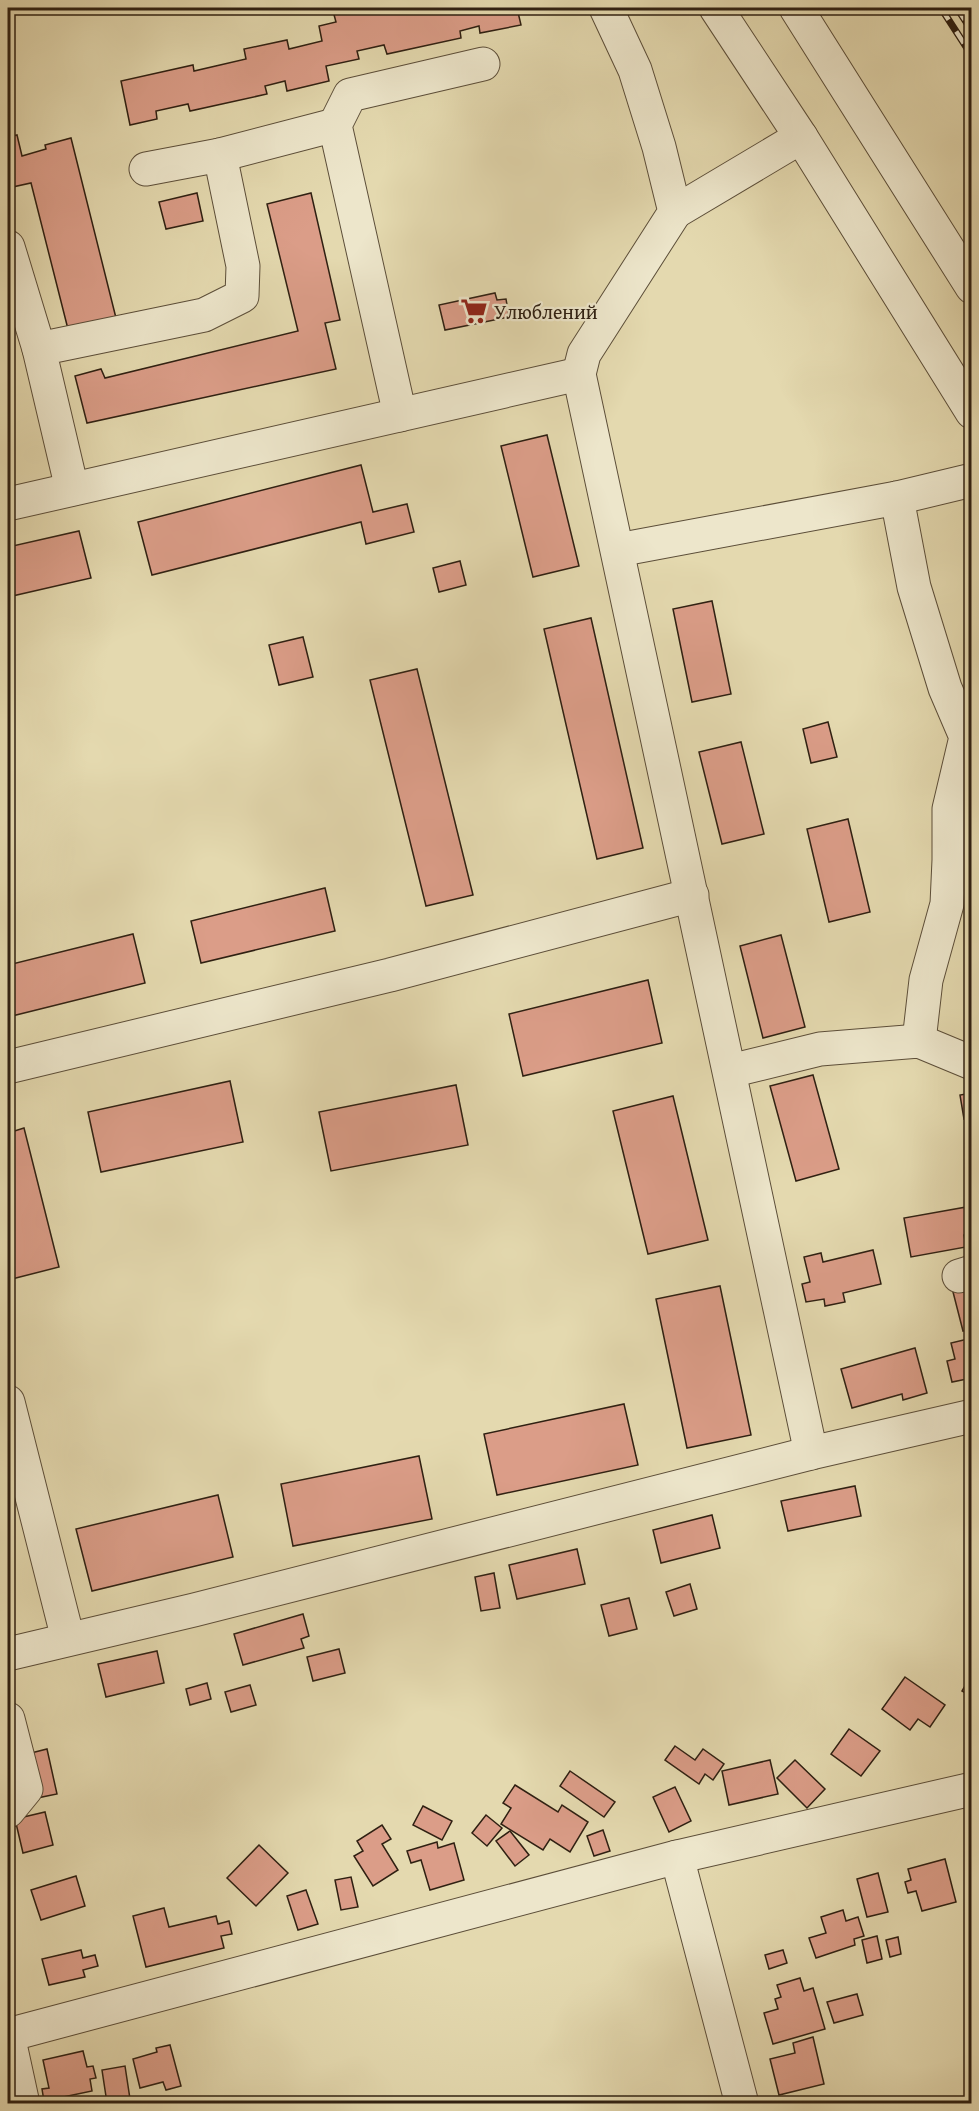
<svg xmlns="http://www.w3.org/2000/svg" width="979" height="2111" viewBox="0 0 979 2111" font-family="'Gentium Book Plus',serif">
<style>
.building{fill:#db9d88;stroke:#2f2012;stroke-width:1.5}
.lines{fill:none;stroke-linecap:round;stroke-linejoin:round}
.minor-casing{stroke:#5c4e39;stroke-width:35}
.minor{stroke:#ede6cb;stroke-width:33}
.rail-casing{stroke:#2f2012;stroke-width:7}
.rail{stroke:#ede6cb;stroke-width:4.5;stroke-dasharray:14;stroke-linecap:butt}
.labels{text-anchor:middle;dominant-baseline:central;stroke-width:4.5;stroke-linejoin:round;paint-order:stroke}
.poi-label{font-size:20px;fill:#2f2012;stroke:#ede6cb;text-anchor:start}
</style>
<rect width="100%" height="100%" fill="#e4d9af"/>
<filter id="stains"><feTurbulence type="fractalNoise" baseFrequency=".00333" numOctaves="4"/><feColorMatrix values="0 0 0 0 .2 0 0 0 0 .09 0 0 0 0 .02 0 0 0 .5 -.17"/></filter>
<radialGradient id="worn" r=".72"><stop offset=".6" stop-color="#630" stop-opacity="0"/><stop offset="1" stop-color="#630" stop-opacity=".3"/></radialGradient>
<!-- building -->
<g class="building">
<polygon points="351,8 390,8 391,9 517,8 521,25 480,33 479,26 460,31 461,38 387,54 384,45 357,51 359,59 326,66 329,81 287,91 285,81 265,86 267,94 190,111 188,104 156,111 157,119 130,125 121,81 193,65 194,71 246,59 244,49 287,40 289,49 322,41 319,26 336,22 333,11"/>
<polygon points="17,135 22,156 46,149 45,145 71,138 118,326 70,337 31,183 8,188 8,137"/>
<polygon points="197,193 203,221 166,229 159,202"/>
<polygon points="311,193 340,320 325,323 336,369 87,423 75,376 101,369 105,378 298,331 267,204"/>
<polygon points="495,293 497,300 506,299 509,317 445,330 439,305"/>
<polygon points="547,435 579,566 533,577 501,446"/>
<polygon points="361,465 373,512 407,504 414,532 366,544 361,522 152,575 138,522"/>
<polygon points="79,531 91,578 8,597 8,547"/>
<polygon points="460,561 466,585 439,592 433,568"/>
<polygon points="712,601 731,694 692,702 673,609"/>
<polygon points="591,618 643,848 597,859 544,629"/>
<polygon points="303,637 313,677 279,685 269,645"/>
<polygon points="417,669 473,895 426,906 370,680"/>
<polygon points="828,722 837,757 811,763 803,729"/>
<polygon points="741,742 764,834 722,844 699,752"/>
<polygon points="972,805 972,845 964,806"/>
<polygon points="848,819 870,912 829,922 807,829"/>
<polygon points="325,888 335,931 201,963 191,921"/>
<polygon points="133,934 145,983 8,1017 8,965"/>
<polygon points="781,935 805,1027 763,1038 740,946"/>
<polygon points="648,980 662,1043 523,1076 509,1014"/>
<polygon points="813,1075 839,1169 796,1181 770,1086"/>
<polygon points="230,1081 243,1142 101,1172 88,1112"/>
<polygon points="456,1085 468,1145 331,1171 319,1112"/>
<polygon points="972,1093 972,1117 964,1119 960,1095"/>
<polygon points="673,1096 708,1240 648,1254 613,1111"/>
<polygon points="24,1128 59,1267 8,1280 8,1133"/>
<polygon points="972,1206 972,1233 964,1235 966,1247 911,1257 904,1218"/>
<polygon points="873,1250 881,1284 843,1293 845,1302 825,1306 824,1299 806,1302 802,1284 810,1282 804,1257 821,1253 823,1262"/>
<polygon points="972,1283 972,1329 963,1331 952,1288"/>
<polygon points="720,1286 751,1435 687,1448 656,1299"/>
<polygon points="972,1338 972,1378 952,1382 947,1361 955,1359 951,1343"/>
<polygon points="915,1348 927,1393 903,1400 902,1394 852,1408 841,1369"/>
<polygon points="624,1404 638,1465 497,1495 484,1434"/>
<polygon points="419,1456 432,1519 293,1546 281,1484"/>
<polygon points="855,1486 861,1516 788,1531 781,1501"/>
<polygon points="218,1495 233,1557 92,1591 76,1529"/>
<polygon points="712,1515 720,1548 661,1563 653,1530"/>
<polygon points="577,1549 585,1584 517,1599 509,1565"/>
<polygon points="494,1573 500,1608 481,1611 475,1577"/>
<polygon points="690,1584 697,1609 674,1616 666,1592"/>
<polygon points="629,1598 637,1629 609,1636 601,1605"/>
<polygon points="303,1614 309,1636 301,1639 304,1648 243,1665 234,1634"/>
<polygon points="339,1649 345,1673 313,1681 307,1657"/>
<polygon points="157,1651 164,1683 106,1697 98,1664"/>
<polygon points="972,1674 972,1697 962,1691"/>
<polygon points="905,1677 945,1705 930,1727 918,1719 910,1730 882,1709"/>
<polygon points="207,1683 211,1699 190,1705 186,1689"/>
<polygon points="250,1685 256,1705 231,1712 225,1692"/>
<polygon points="849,1729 880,1751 861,1776 831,1754"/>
<polygon points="675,1746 695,1760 703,1749 724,1764 713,1780 705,1774 699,1784 665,1760"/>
<polygon points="47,1749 57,1794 37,1798 27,1754"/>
<polygon points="770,1760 778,1794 729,1805 722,1771"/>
<polygon points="795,1760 825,1789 807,1808 777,1778"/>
<polygon points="570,1771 615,1802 604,1817 560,1786"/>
<polygon points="515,1785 558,1812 562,1805 588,1822 570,1852 550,1839 543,1850 501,1824 511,1808 503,1803"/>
<polygon points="675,1787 691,1821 669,1832 653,1797"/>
<polygon points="423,1806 452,1821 442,1840 413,1825"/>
<polygon points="45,1812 53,1845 23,1853 15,1819"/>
<polygon points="486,1815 502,1828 487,1846 472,1833"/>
<polygon points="382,1825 391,1839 382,1844 398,1870 373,1886 354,1856 363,1851 357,1841"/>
<polygon points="603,1830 610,1851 594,1856 587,1836"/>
<polygon points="510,1831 529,1855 515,1866 496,1841"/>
<polygon points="437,1842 438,1848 454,1843 464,1880 430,1890 421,1860 411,1863 407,1851"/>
<polygon points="259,1845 288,1873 256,1906 227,1878"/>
<polygon points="945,1859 956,1902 922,1911 916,1891 908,1893 905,1882 911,1880 908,1869"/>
<polygon points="878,1873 888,1912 867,1917 857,1879"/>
<polygon points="76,1876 85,1906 41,1920 31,1890"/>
<polygon points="351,1877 358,1907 341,1910 335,1880"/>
<polygon points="306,1890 318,1924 298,1930 287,1896"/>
<polygon points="164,1908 169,1927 216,1916 218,1924 229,1921 232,1934 221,1936 224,1948 146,1967 133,1916"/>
<polygon points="843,1910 846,1921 858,1917 864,1936 854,1939 855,1945 816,1958 809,1938 826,1933 821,1917"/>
<polygon points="877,1936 882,1959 867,1963 862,1940"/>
<polygon points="898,1937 901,1954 890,1957 886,1940"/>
<polygon points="81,1950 83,1958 95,1955 98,1966 83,1970 85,1977 49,1985 42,1959"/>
<polygon points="783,1950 787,1963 769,1969 765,1955"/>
<polygon points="800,1978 804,1991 813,1988 825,2029 773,2044 764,2013 778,2009 775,1999 781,1997 777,1985"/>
<polygon points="857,1994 863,2015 834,2023 827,2002"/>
<polygon points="813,2037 824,2084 779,2095 770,2059 795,2053 793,2043"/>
<polygon points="170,2045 181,2086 166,2090 163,2082 140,2088 133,2059 157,2052 156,2048"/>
<polygon points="83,2051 87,2067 93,2066 96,2078 90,2079 92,2091 44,2101 42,2089 49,2088 43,2060"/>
<polygon points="125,2066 130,2099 107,2103 102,2070"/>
</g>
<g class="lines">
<defs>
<g id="minor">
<polyline points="606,8 635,70 659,147 675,212 584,354 579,374 811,1453"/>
<polyline points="796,8 972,287"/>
<polyline points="801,137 972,412"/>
<polyline points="146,169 220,155 335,125"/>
<polyline points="675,212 801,137 716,8"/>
<polyline points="8,247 39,349"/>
<polyline points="400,415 335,125 350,95 483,64"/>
<polyline points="72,489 39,349 204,315 242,296 243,266 220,155"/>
<polyline points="897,498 914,587 945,688 966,737 949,809 949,860 947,904 926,980 919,1041"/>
<polyline points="8,504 579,374"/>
<polyline points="618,550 897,498 972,480"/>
<polyline points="8,1067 390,975 692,895"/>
<polyline points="730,1071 820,1049 919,1041 972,1063"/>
<polyline points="959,1276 972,1272"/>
<polyline points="8,1402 68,1639"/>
<polyline points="8,1654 194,1610 811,1453 972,1416"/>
<polyline points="8,1719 26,1789 8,1811"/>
<polyline points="677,1857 742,2104"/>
<polyline points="23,2104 8,2035 677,1857 972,1789"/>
</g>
</defs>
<!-- minor casing -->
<use href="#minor" class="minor-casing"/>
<!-- minor -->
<use href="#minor" class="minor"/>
<defs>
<g id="rail">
<polyline points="941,8 972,56"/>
<polyline points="957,8 972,31"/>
</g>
</defs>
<!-- rail casing -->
<use href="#rail" class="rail-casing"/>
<!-- rail -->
<use href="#rail" class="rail"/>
</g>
<!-- icons -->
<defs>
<symbol id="supermarket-bare" viewBox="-9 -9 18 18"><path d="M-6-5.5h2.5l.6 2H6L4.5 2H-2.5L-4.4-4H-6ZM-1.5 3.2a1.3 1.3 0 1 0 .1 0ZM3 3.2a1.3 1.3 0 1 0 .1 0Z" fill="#8f2418" stroke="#ede6cb" stroke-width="2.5" paint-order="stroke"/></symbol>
</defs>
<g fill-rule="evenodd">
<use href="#supermarket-bare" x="455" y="292" width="38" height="38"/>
</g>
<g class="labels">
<!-- poi labels -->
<g class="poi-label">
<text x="494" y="311">Улюблений</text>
</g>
</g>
<!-- margin -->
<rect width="979" height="2111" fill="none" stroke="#e4d9af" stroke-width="30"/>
<rect x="9" y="9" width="961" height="2093" fill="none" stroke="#2f2012" stroke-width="3"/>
<rect x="15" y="15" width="949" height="2081" fill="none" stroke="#2f2012" stroke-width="1.5"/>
<rect width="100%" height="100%" filter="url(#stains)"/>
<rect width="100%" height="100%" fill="url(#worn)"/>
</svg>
